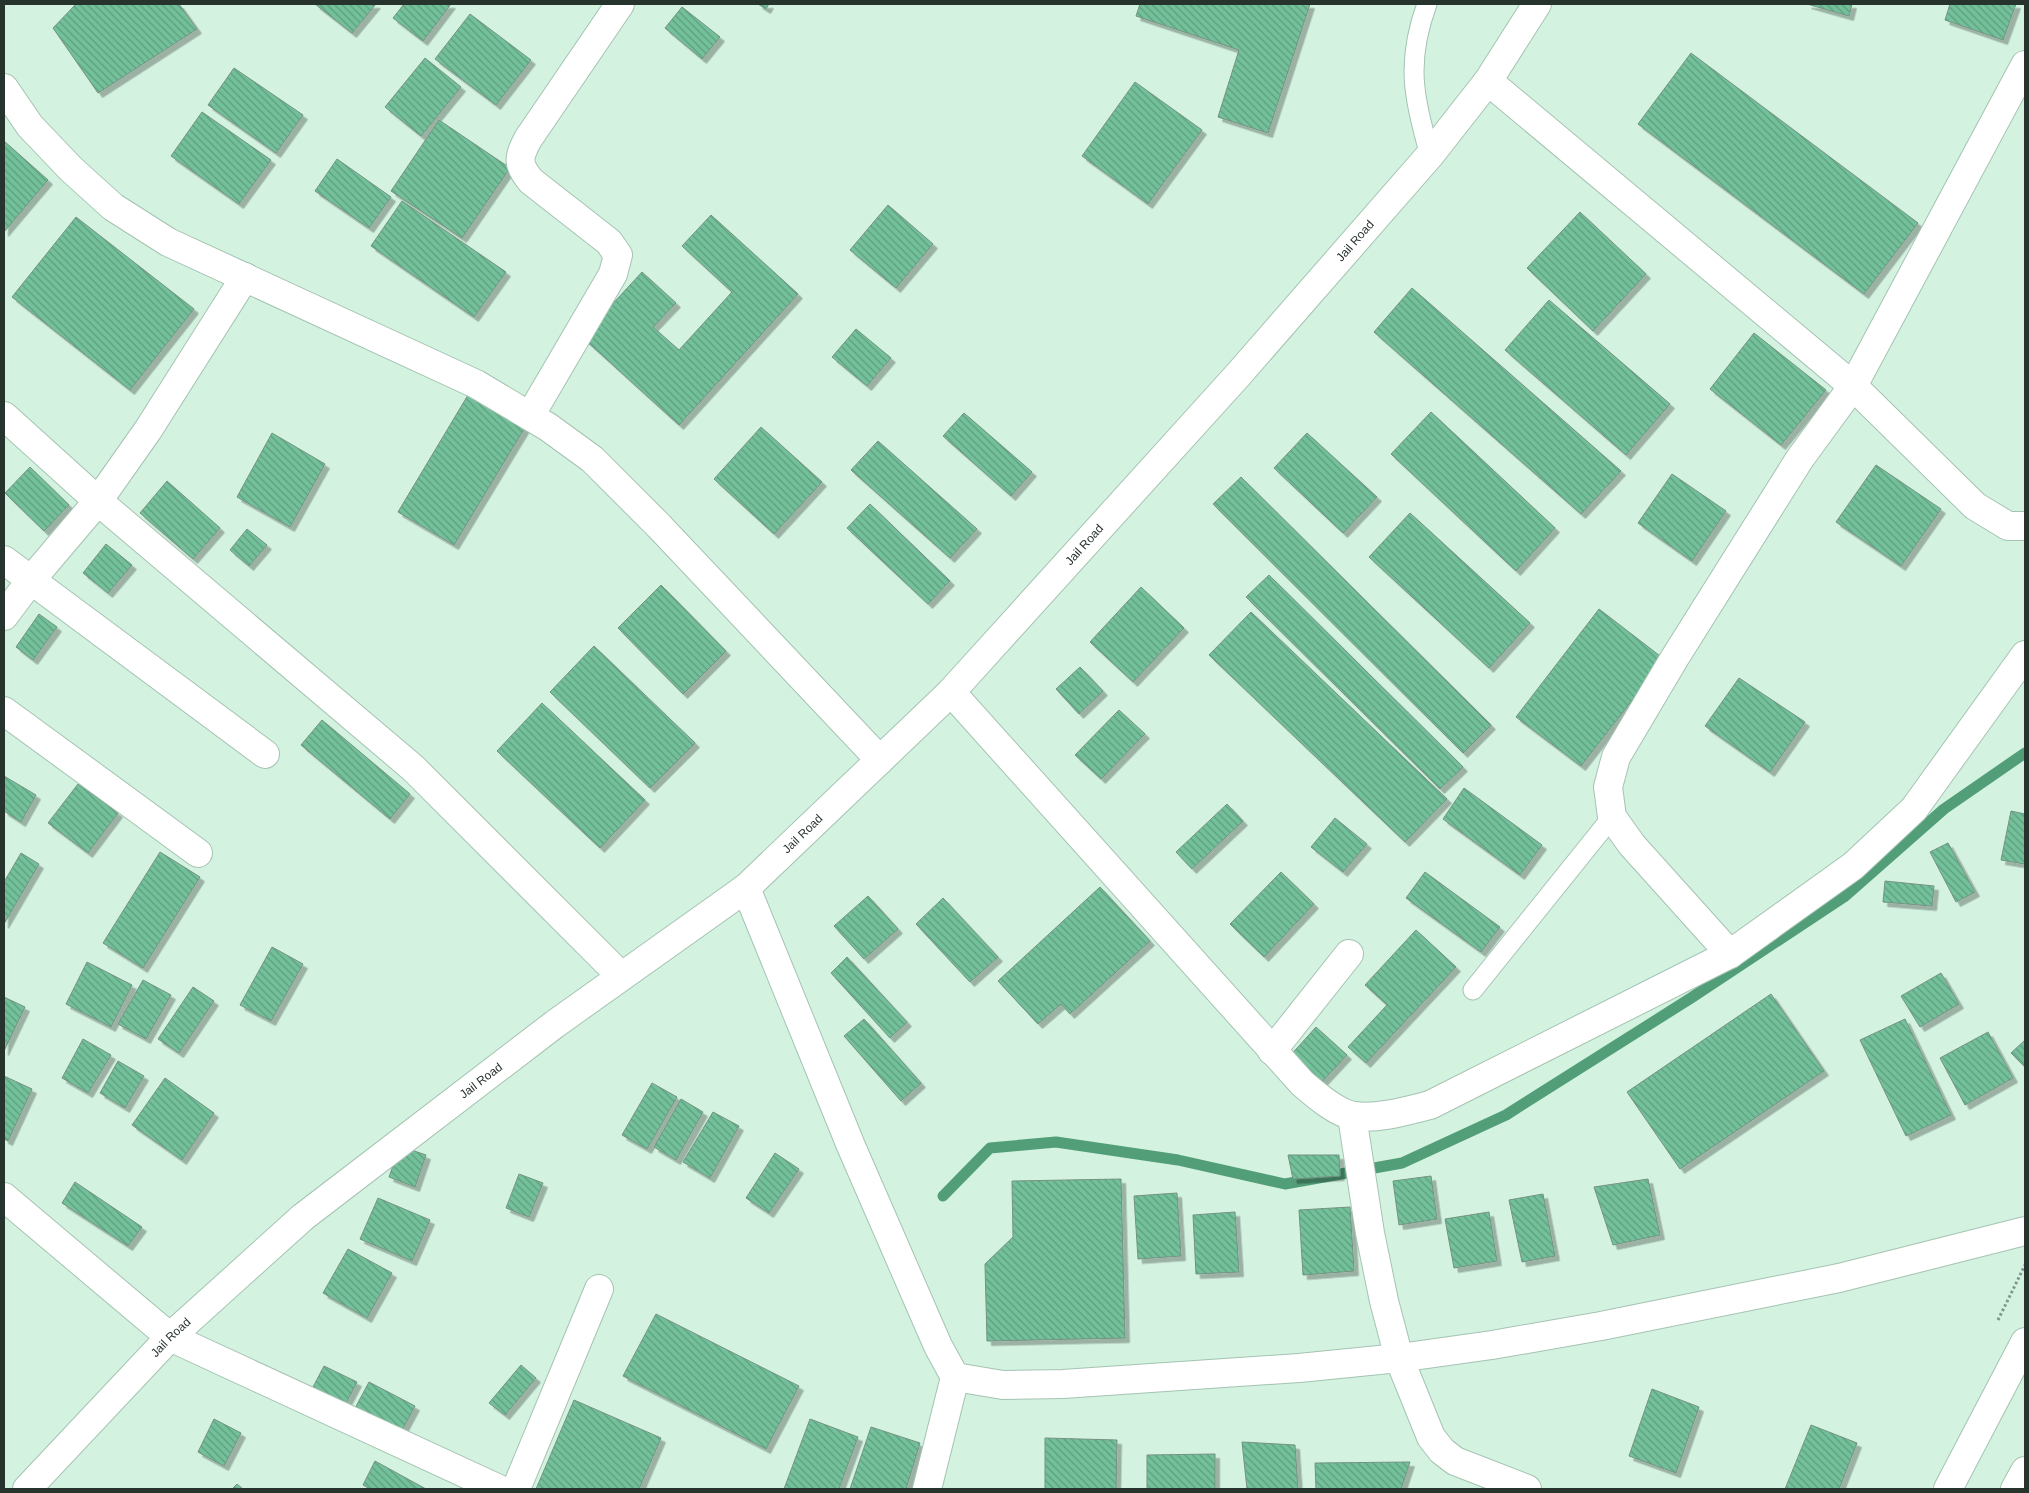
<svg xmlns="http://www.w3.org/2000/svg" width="2029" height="1493" viewBox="0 0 2029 1493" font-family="Arial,sans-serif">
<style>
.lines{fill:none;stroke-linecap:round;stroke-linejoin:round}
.stream{stroke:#519e79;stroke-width:11}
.building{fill:url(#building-back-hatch);stroke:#759282;filter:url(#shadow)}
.service-casing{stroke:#a5c3b2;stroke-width:21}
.minor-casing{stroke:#a5c3b2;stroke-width:30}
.tertiary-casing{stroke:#a5c3b2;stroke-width:30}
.path{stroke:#80968a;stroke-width:3;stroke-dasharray:2.5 2.5;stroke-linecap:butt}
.service{stroke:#fff;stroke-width:19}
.minor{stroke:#fff;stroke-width:28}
.tertiary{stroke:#fff;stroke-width:28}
.labels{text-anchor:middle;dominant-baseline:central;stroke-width:4.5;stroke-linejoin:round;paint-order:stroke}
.street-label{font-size:12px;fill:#27332d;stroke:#fff}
</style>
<defs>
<pattern id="building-back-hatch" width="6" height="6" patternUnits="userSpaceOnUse" patternTransform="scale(1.25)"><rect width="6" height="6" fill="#73c19a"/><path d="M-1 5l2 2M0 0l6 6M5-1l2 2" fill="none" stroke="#5e9d7e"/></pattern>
<filter id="shadow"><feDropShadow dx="4.5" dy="4.5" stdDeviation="0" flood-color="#0004"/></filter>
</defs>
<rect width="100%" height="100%" fill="#d3f2e0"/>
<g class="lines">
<!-- stream -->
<polyline class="stream" points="943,1196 990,1148 1056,1142 1178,1160 1285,1184 1402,1163 1506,1115 1691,998 1844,897 1944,809 2025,753"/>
</g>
<!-- building -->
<g class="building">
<polygon points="76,4 179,4 197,29 98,93 53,28"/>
<polygon points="315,4 376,4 352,33"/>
<polygon points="404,4 451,4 423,41 393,18"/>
<polygon points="758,4 769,4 766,9"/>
<polygon points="1140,4 1310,4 1268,133 1218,117 1239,50 1136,16"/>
<polygon points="1807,4 1852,4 1849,16"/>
<polygon points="1950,4 2016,4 2003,40 1945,20"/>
<polygon points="682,7 720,37 702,59 665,28"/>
<polygon points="470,14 531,60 496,105 435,59"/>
<polygon points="1691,53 1918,223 1864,294 1638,124"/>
<polygon points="425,58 461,87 421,136 385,107"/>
<polygon points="234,68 303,115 276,153 208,105"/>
<polygon points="1135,82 1202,130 1148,204 1082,156"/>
<polygon points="202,112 271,160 239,204 171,156"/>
<polygon points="439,120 510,168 462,238 391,191"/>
<polygon points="4,141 48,180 4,232"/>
<polygon points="337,159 391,197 369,228 315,191"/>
<polygon points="402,201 506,272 474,317 371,246"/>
<polygon points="888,205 933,244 896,288 850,250"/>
<polygon points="1580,212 1646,274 1593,331 1527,268"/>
<polygon points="711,215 798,294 679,425 582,337 642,272 676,303 653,327 679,350 732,292 682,246"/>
<polygon points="76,217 194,309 130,390 12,297"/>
<polygon points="1412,288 1621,471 1581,514 1374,332"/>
<polygon points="1549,300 1670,404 1626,455 1505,350"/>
<polygon points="856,329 891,358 867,386 832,357"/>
<polygon points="1754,333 1826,390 1781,445 1710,389"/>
<polygon points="471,390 527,424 454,545 398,512"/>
<polygon points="1431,412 1555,528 1516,571 1391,454"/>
<polygon points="964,413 1032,472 1011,496 943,436"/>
<polygon points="761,427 822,482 774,534 714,479"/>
<polygon points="272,433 325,464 290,527 237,497"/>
<polygon points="1307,433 1377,497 1343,533 1274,468"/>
<polygon points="878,441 977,529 950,558 851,470"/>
<polygon points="1876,465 1941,509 1901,566 1836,522"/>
<polygon points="30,467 69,505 44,531 5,493"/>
<polygon points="1672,474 1726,511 1692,561 1638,523"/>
<polygon points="1241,477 1491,725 1463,753 1213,504"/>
<polygon points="167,481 220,528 193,559 140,513"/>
<polygon points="870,504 950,581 928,604 847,528"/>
<polygon points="1410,513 1530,623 1489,668 1369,557"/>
<polygon points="247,529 267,545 249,566 230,550"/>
<polygon points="106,544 132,565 108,593 83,573"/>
<polygon points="1269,575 1463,767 1440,789 1246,597"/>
<polygon points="661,585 726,651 683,694 618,628"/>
<polygon points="1141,587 1184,628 1133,682 1090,642"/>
<polygon points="1599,609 1664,659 1581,766 1516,717"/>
<polygon points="1251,612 1447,799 1405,842 1209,655"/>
<polygon points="39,614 57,627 33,660 16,647"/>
<polygon points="594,646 695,743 650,788 550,692"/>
<polygon points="1080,667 1103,691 1079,714 1056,689"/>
<polygon points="1739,678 1805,722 1770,772 1705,726"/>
<polygon points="542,703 645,800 600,848 497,751"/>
<polygon points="1119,710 1145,734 1101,779 1075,755"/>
<polygon points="322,720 410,794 390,819 301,745"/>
<polygon points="4,776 36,795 21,822 4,811"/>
<polygon points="78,784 118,813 88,853 48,823"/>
<polygon points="1464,788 1542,845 1520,875 1443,819"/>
<polygon points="1227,804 1243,821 1192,869 1176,852"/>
<polygon points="2011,811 2025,814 2025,864 2001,860"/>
<polygon points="1335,818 1367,844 1343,872 1311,847"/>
<polygon points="1948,843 1975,892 1956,902 1930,852"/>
<polygon points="160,852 200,877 143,968 103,943"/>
<polygon points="21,853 39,864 4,924 4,882"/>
<polygon points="1281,872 1314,904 1264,957 1230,924"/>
<polygon points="1425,872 1500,927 1481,952 1406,898"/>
<polygon points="1885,881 1934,886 1932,906 1883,902"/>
<polygon points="1100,887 1150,941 1070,1014 1061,1004 1038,1024 998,981"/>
<polygon points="868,896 898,929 864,959 834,926"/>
<polygon points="943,898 998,957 970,982 916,924"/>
<polygon points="1416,930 1456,967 1366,1063 1348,1047 1387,1005 1365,985"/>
<polygon points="272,947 303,964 271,1021 240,1005"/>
<polygon points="847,957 907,1022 890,1038 831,973"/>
<polygon points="87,962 132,985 111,1027 66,1004"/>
<polygon points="1941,973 1959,1004 1920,1027 1901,996"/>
<polygon points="143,980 171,995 146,1039 118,1024"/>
<polygon points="193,987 214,1001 179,1053 158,1039"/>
<polygon points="1771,994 1824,1071 1680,1169 1627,1092"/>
<polygon points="4,997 25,1007 4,1051"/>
<polygon points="864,1019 921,1083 901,1101 844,1036"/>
<polygon points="1905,1019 1951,1115 1906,1136 1860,1040"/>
<polygon points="1316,1027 1347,1055 1319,1085 1289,1057"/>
<polygon points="1988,1032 2013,1078 1965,1105 1940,1058"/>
<polygon points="83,1039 111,1055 88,1093 62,1078"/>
<polygon points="2025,1040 2025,1067 2011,1053"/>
<polygon points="118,1061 144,1076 125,1108 100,1093"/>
<polygon points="4,1076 32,1089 8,1141 4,1139"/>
<polygon points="165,1078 214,1113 182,1160 132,1125"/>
<polygon points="652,1083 677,1097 647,1149 622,1135"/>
<polygon points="681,1099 703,1112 676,1160 654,1147"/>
<polygon points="713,1112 739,1126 710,1178 683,1162"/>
<polygon points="400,1146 426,1155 415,1187 389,1177"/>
<polygon points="775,1153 799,1169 769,1213 746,1198"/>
<polygon points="1288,1155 1339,1155 1340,1176 1293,1179"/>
<polygon points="519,1174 543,1183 529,1217 506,1208"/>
<polygon points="1431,1176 1437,1219 1399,1225 1393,1181"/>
<polygon points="1121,1179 1125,1338 987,1341 985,1264 1013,1237 1012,1181"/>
<polygon points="1648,1179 1660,1235 1613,1245 1594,1187"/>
<polygon points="75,1182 142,1227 128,1246 62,1203"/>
<polygon points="1177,1193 1181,1256 1138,1259 1134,1196"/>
<polygon points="1543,1194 1555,1256 1522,1262 1509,1200"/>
<polygon points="378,1198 430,1220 412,1261 360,1239"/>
<polygon points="1350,1207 1354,1271 1303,1275 1299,1210"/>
<polygon points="1235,1212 1239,1272 1196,1274 1193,1215"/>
<polygon points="1489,1212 1497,1261 1454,1268 1445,1219"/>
<polygon points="348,1249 392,1273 367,1318 323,1293"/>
<polygon points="656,1314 799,1386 766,1449 623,1376"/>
<polygon points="521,1365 536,1378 505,1415 489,1403"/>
<polygon points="324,1366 357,1382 346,1403 313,1387"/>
<polygon points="369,1382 415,1406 399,1436 353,1412"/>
<polygon points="1652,1389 1699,1407 1676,1473 1629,1456"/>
<polygon points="574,1400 661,1438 639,1489 536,1489"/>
<polygon points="214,1419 241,1433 224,1466 198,1452"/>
<polygon points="810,1419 858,1437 839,1489 784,1489"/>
<polygon points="1811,1425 1857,1443 1839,1489 1785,1489"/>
<polygon points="871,1427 920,1443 906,1489 850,1489"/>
<polygon points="1045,1438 1117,1440 1116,1489 1045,1489"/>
<polygon points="1242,1442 1295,1445 1298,1489 1247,1489"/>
<polygon points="1215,1454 1215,1489 1147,1489 1147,1455"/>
<polygon points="375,1461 426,1489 370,1489 363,1485"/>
<polygon points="1410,1462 1401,1489 1316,1489 1315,1463"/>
<polygon points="237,1484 243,1489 232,1489"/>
</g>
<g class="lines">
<defs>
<g id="service">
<path d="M1427,4C1406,61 1413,97 1430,155"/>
<polyline points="1473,990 1612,817"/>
</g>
<g id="minor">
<polyline points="2025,65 1853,386 1975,506 2008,526 2025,526"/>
<polyline points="1488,81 1853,386 1799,460 1674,659 1616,757 1608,787 1612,817 1632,845 1730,954"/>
<polyline points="4,88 30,126 71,169 113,207 168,242 476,384 548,427 592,459 659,526 880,760"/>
<polyline points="4,416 98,501 413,768 621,976"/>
<path d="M530,416L613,274L618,255L609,242L531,181C517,164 518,158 528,139L620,4"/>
<polyline points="4,560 265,754"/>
<polyline points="4,616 31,580 98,501 148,430 245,277"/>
<path d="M951,692L1302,1083C1315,1094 1336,1113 1354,1116C1379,1119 1406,1111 1430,1105L1730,954L1853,866L1914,809L2025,655"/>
<polyline points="4,711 198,853"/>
<polyline points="746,888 851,1146 938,1346 955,1377 1003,1385 1063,1384 1299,1368 1399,1358 1492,1345 1601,1326 1839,1278 2025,1231"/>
<polyline points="1272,1051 1349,954"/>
<polyline points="1352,1116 1370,1233 1384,1301 1399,1358 1431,1437 1442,1451 1455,1461 1527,1489"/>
<polyline points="4,1197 170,1337 499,1489"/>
<polyline points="516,1489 599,1289"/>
<polyline points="927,1489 955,1377"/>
</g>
<g id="tertiary">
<path id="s1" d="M27,1489L170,1337L303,1217L555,1024L746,888L951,692L1238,375L1430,155L1488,81L1537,4"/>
<polyline points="1948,1489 2025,1342"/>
<polyline points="2015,1489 2025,1471"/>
</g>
</defs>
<!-- service casing -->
<use href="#service" class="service-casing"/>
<!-- minor casing -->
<use href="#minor" class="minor-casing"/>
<!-- tertiary casing -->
<use href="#tertiary" class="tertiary-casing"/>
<!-- path -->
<polyline class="path" points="1998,1320 2025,1265"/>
<!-- service -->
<use href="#service" class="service"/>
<!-- minor -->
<use href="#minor" class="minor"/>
<!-- tertiary -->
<use href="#tertiary" class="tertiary"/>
</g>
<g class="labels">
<!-- street labels -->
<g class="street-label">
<text stroke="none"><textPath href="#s1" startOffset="1829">Jail Road</textPath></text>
<text stroke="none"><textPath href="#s1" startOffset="1422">Jail Road</textPath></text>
<text stroke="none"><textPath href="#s1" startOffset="1018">Jail Road</textPath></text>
<text stroke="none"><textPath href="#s1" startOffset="612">Jail Road</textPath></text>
<text stroke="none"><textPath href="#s1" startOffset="209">Jail Road</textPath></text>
</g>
</g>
<!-- border -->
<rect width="2029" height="1493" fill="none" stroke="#27332d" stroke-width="10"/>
</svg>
